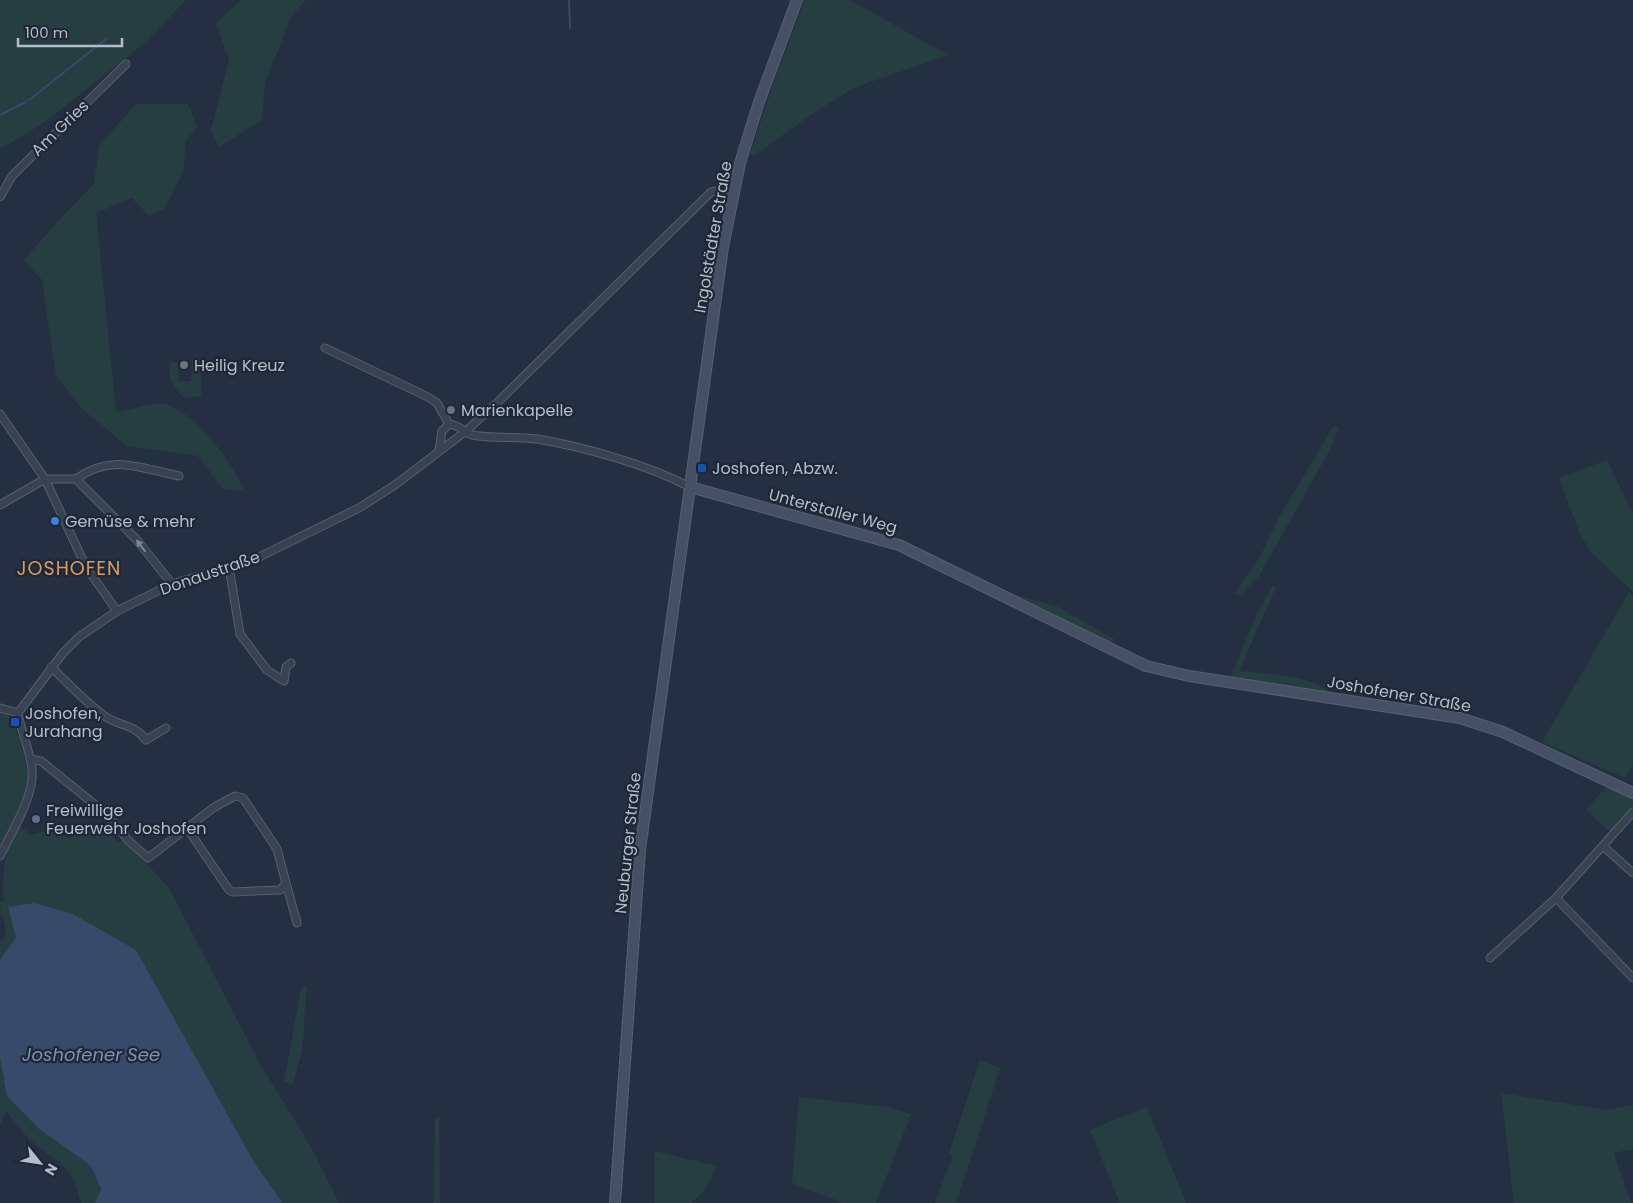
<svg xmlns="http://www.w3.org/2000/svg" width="1633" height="1203" viewBox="0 0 1633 1203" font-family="Poppins,sans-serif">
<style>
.green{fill:#263e42}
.water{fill:#374a69}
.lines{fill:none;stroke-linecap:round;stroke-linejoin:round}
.stream{stroke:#374a69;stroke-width:2}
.street-casing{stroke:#56606e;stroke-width:9}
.secondary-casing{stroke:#56606e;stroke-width:12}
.street{stroke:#384251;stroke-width:7}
.secondary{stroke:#465064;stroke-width:10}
.oneway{fill:#7d8694}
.worship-dot{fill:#6b7280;stroke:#1d2736;stroke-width:2}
.transit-dot{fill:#1a4fb4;stroke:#1d2736;stroke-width:2}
.shop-dot{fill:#3f7fe0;stroke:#1d2736;stroke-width:2}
.service-dot{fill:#5c6f8a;stroke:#1d2736;stroke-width:2}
.labels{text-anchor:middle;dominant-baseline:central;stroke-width:4.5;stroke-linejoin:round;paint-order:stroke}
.street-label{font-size:16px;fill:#b5bdcb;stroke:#1d2736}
.poi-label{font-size:16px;fill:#b5bdcb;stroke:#1d2736;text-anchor:start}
.water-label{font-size:18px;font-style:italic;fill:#7c92b4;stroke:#1d2736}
.quarter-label{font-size:19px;letter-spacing:1px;fill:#da9a61;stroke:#1d2736}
</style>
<rect width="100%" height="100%" fill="#243041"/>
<!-- green -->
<g class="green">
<polygon points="0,0 186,0 147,41 45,122 0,149"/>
<polygon points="241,0 306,0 291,17 265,83 262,120 219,147 211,130 229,60 216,23"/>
<polygon points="805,0 850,0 948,55 853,88 809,116 754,156 750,154 773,85"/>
<path d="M136,104H188L197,127L185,142L184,170L165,208L149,216L132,198L96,213L116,412C128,411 155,401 165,404C196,413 232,462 245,491L223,489L198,456L127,446L82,409L56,375L42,280L24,260L61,218L94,184L99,146Z"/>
<path d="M192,359H201V396L185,398C174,389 166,376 171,362L178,363L179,381H191Z"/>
<polygon points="1334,425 1339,428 1327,455 1259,576 1240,595 1234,594 1260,557 1278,519"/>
<polygon points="1607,460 1633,514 1633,592 1591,552 1580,534 1559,478"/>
<path d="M1273,585L1276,587L1239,671C1264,674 1316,675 1332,695L1231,676L1256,616Z"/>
<polygon points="1005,592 1058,607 1114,639 1110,644"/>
<polygon points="1629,592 1633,596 1633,765 1625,778 1542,742"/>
<path d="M0,711L12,718C17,736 26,756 28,775C29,800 13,826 0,846Z"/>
<polygon points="1607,786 1633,797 1633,808 1612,834 1586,810"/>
<path d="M104,822L118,843L124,839L169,888L260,1064L311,1147L339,1203H283L255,1164L8,907L16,938L0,960V941L5,938C8,925 0,916 0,903L4,901C0,875 7,848 17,824L31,835L50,829L68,838Z"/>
<polygon points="307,985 302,1051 293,1084 284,1082 301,988"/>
<path d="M0,1058L39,1129L91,1166L101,1189L95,1203H81C73,1164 59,1164 31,1141C22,1133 14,1120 6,1110L0,1126Z"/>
<polygon points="980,1060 1000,1068 956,1203 935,1203 953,1155 949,1154"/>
<polygon points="1501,1093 1606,1110 1633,1105 1633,1149 1614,1153 1631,1203 1514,1203"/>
<polygon points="799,1097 887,1107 911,1114 876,1203 844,1203 792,1184"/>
<polygon points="1147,1107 1186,1203 1120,1203 1090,1130"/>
<polygon points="439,1117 440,1203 434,1203 435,1119"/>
<polygon points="654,1151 717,1166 704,1191 691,1203 654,1203"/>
</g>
<!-- water -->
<polygon class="water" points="34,903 73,914 136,950 255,1164 283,1203 95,1203 101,1189 91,1166 39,1129 7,1096 0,1058 0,960 16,938 8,907"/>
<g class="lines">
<!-- stream -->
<g class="stream">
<polyline points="569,0 570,28"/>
<polyline points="29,100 106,39"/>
<polyline points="0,115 26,102"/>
</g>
<defs>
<g id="street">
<polyline points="0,197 12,176 126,64"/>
<path d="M325,348L428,397L437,403L449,424C462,426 465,433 472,435C493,439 516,436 537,439C585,447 648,465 690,487"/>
<polyline points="0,414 45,479 86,567 117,611"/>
<polyline points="439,451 442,431 449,424"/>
<path d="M76,479C112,453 139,468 179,476"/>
<polyline points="0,505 45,479 76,479 137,540 172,584"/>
<polyline points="229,567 240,634 267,670 284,681 286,667 291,663"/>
<path d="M51,667C69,684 86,703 106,717C122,727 134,724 146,740L166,728"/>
<polyline points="0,708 18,713"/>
<polyline points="30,759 41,761 104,812 129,841 148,858 213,808 235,796 243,798 277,849 286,883 280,890 233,892 229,890 187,828"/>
<polyline points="1603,846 1633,873"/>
<path d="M0,856C11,833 35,795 32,770C31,752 21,733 18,713L63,653L79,637L117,611L172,584L257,558L359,508L395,485L466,431L499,401L711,192L734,188"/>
<polyline points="286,883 297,923"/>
<polyline points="1556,898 1633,978"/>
<polyline points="1490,958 1556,898 1633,812"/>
</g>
<g id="secondary">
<polyline points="690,487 899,545 1146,666 1189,676 1460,718 1503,732 1633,793"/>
<polyline points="615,1203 640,850 723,247 740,163 759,102 797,0"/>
</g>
</defs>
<!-- street casing -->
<use href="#street" class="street-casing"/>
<!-- secondary casing -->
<use href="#secondary" class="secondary-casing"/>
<!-- street -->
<use href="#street" class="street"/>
<!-- secondary -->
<use href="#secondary" class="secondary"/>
</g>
<!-- one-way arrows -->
<defs><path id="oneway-solid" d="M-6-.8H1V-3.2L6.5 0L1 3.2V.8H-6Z" transform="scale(1.25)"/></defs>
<use class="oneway" href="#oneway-solid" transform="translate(141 546) rotate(-128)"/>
<!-- markers -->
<g class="worship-dot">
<circle cx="184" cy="365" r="5"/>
<circle cx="451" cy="410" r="5"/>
</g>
<g class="transit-dot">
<rect x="697" y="463" width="10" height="10" rx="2.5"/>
<rect x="10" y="717" width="10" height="10" rx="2.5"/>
</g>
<circle class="shop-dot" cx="55" cy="521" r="5"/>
<circle class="service-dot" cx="36" cy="819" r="5"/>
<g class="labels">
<!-- street labels -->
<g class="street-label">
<text transform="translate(60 128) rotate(-44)">Am Gries</text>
<text transform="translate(713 237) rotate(-80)">Ingolstädter Straße</text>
<text transform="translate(833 511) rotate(15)">Unterstaller Weg</text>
<text transform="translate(210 573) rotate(-19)">Donaustraße</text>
<text transform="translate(1399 694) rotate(10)">Joshofener Straße</text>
<text transform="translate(628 843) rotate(-84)">Neuburger Straße</text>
</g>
<!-- poi labels -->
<g class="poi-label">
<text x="194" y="365">Heilig Kreuz</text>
<text x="461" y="410">Marienkapelle</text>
<text x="712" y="468">Joshofen, Abzw.</text>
<text x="65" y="521">Gemüse &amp; mehr</text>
<text x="25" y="713">Joshofen,<tspan x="25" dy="18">Jurahang</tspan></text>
<text x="46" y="810">Freiwillige<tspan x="46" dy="18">Feuerwehr Joshofen</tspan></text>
</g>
<!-- water labels -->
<g class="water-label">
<text x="91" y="1054">Joshofener See</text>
</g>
<!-- quarter labels -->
<g class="quarter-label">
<text x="69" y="568">JOSHOFEN</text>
</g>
</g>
<!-- north arrow -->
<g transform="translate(40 1163) rotate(120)" stroke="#1d2736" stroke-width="4" paint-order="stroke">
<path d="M0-4L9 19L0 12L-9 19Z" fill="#b5bdcb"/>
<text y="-8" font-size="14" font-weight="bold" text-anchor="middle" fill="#b5bdcb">N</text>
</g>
<!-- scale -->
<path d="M18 38v8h104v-8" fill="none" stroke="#b5bdcb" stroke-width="2.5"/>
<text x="25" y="38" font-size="15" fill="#b5bdcb" stroke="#1d2736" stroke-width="4" paint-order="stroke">100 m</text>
</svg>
